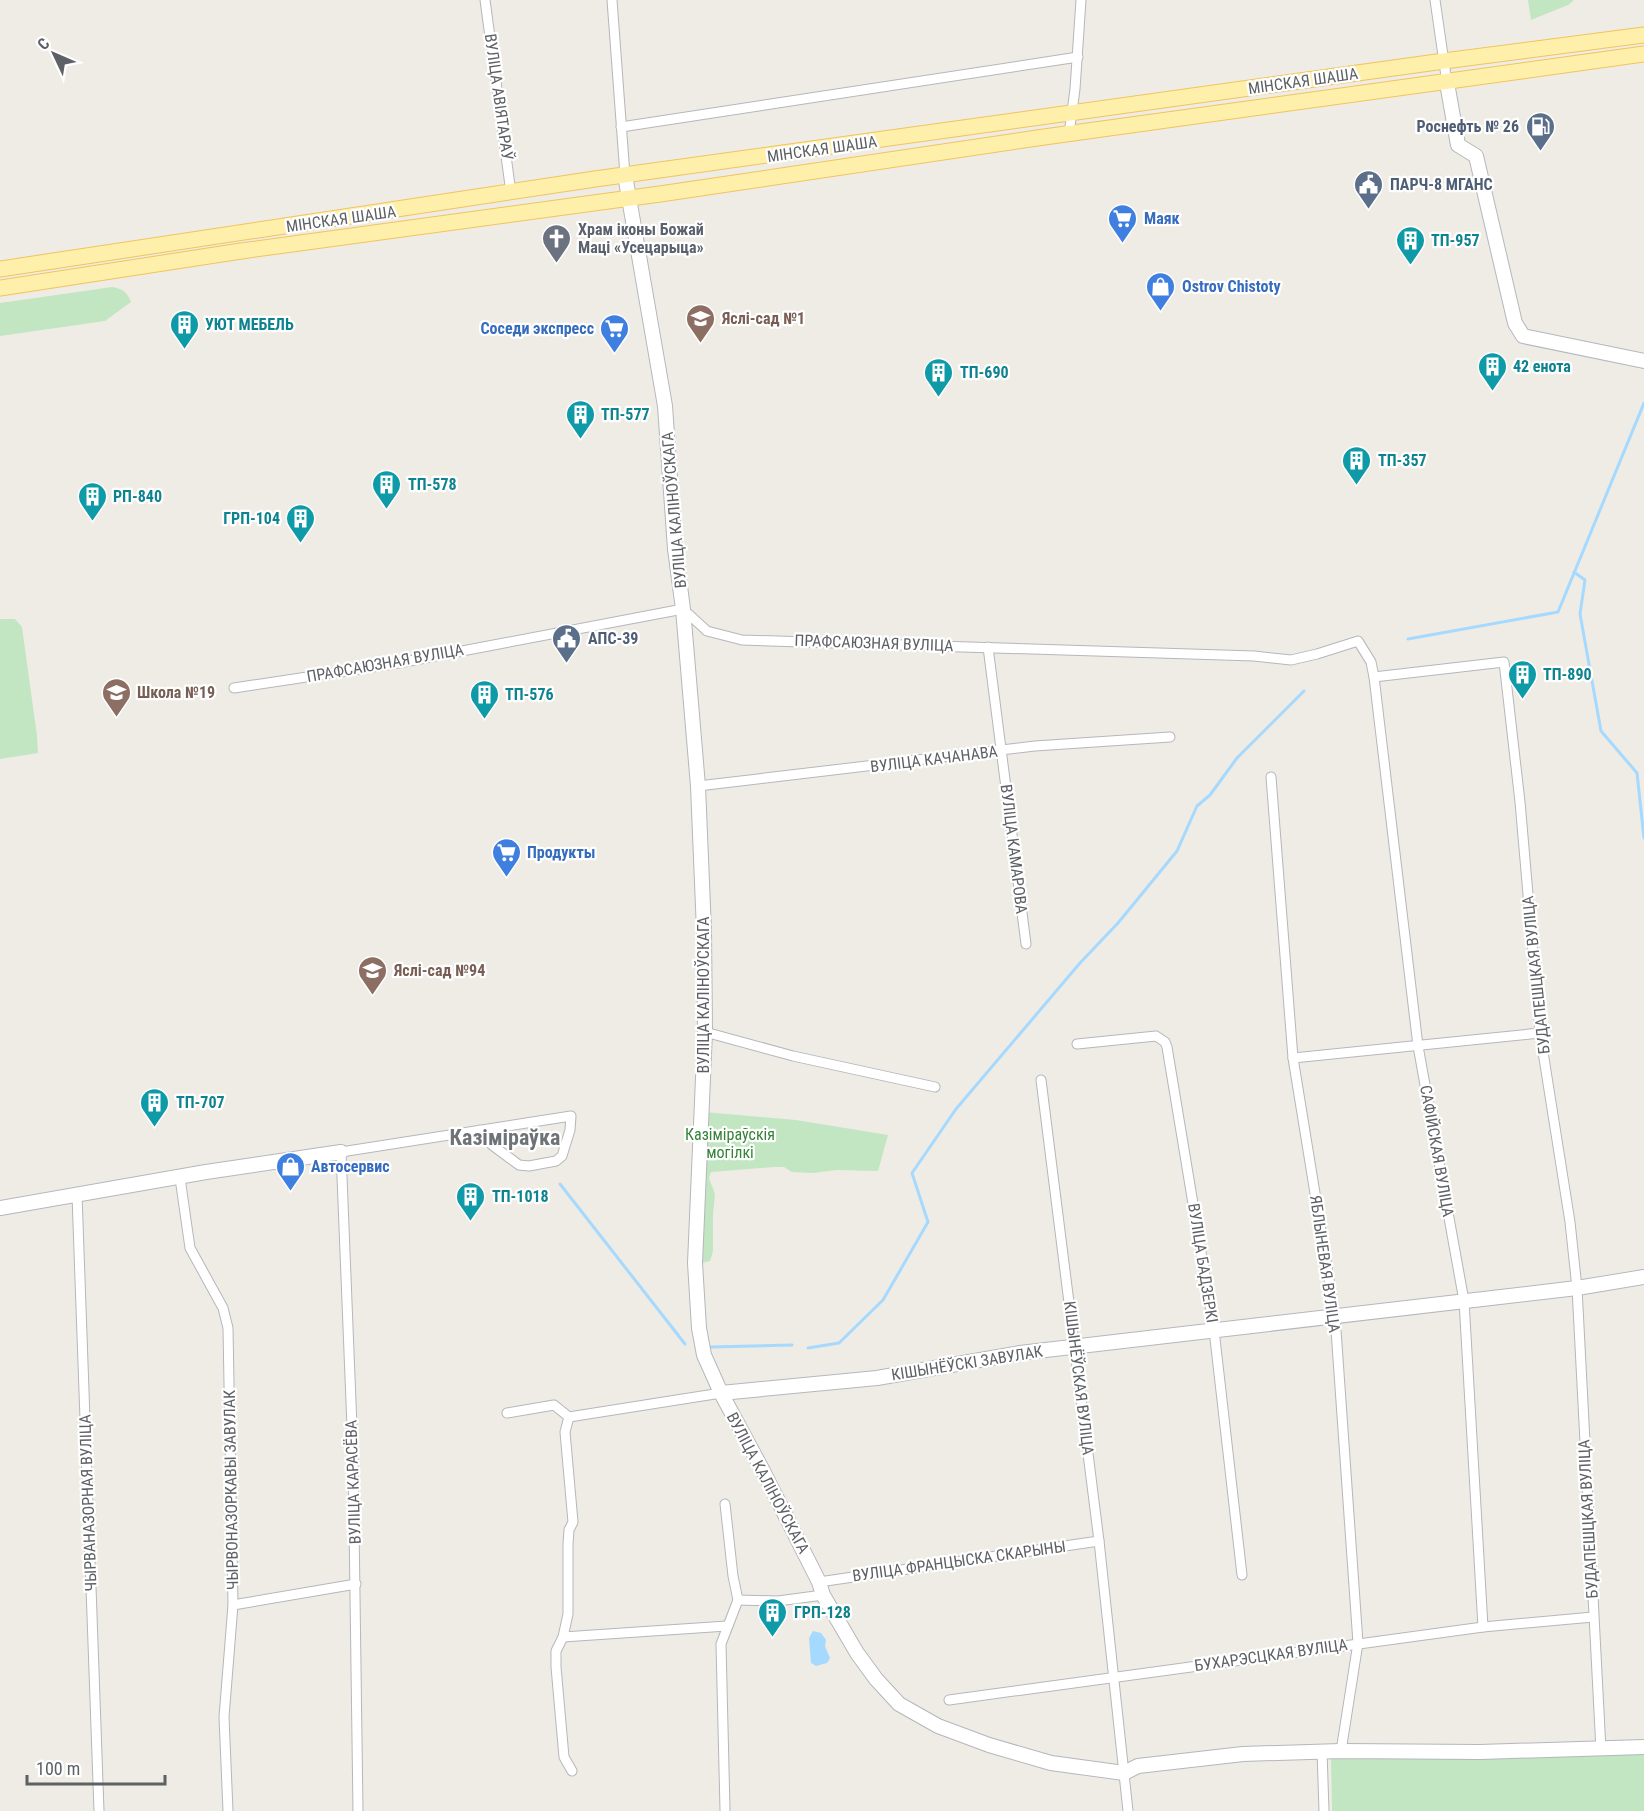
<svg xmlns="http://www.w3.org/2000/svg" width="1644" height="1811" viewBox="0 0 1644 1811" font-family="'Roboto Condensed',sans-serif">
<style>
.green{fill:#c2e6c2}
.water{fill:#a6d9fe}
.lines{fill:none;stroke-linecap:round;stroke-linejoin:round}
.stream{stroke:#a6d9fe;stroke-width:3}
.street-casing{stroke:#b5b7bc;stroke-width:11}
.secondary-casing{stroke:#b4b7bc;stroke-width:16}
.primary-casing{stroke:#f0c45d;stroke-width:17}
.street{stroke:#fff;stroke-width:9}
.secondary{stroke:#fff;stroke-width:14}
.primary{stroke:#feefab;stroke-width:15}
.labels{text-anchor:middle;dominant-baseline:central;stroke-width:4.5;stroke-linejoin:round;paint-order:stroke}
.street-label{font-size:16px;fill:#5d6165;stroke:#fff}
.service-label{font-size:16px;font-weight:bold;fill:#4e5e75;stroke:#fff;text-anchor:start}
.shop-label{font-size:16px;font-weight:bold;fill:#366cbe;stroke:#fff;text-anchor:start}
.worship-label{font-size:16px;font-weight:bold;fill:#5b616d;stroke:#fff;text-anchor:start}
.culture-label{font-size:16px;font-weight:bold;fill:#0d838f;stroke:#fff;text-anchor:start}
.education-label{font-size:16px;font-weight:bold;fill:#785e54;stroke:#fff;text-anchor:start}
.park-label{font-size:16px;fill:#358338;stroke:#fff}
.district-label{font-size:22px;font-weight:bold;fill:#6e7377;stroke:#fff}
</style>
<rect width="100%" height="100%" fill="#efece5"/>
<!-- green -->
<g class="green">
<polygon points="1528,0 1574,0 1568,5 1531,20"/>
<path d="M112,287C123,289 127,292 131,302L105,321L0,336V303Z"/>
<polygon points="0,619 15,619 22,627 37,736 38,753 0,759"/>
<polygon points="704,1112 796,1120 888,1135 878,1171 837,1170 813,1173 792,1172 784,1167 774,1167 711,1172 709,1178 715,1194 713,1215 713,1251 710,1261 702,1263 699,1255"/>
<polygon points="1644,1754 1644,1811 1332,1811 1331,1759"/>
</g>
<!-- water -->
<polygon class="water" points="813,1631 821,1633 826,1640 825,1646 830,1658 827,1663 816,1666 811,1663 809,1638"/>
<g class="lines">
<!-- stream -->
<g class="stream">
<polyline points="1574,572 1585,580 1580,614 1601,731 1637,773 1644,838"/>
<polyline points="1408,639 1558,612 1644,403"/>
<polyline points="560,1184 685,1344"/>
<polyline points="711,1347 792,1345"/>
<polyline points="808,1348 839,1343 883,1300 928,1222 912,1173 956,1109 1080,963 1118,923 1177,851 1197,806 1210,795 1237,758 1304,691"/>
</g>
<defs>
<g id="street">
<polyline points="485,0 511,193"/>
<polyline points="612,0 625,175"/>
<polyline points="1435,0 1447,83"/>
<polyline points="621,127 1078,57"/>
<polyline points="1069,134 1075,89 1081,0"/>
<polyline points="988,647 1026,944"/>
<polyline points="1374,677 1418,1046 1464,1301 1483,1627"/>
<polyline points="234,688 399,663 683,609 707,631 742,640 1254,656 1291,660 1317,654 1358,641 1371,662 1374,677 1504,662 1520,802 1540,1033 1570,1222 1577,1288 1601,1750"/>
<polyline points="1271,777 1293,1058 1335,1316 1358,1643 1341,1751"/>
<polyline points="698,786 1035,746 1170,737"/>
<polyline points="705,1032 793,1056 935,1087"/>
<polyline points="1077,1044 1156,1036 1165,1042 1167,1047 1214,1330 1242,1575"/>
<polyline points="1293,1058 1540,1033"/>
<polyline points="1041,1080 1099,1541 1128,1811"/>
<polyline points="180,1178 190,1248 223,1308 228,1328 233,1605 224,1717 228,1811"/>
<polyline points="77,1195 99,1811"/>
<polyline points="507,1413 554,1405 569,1417 721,1393"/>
<polyline points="569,1417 565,1432 573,1522 569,1530 568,1544 568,1614 563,1637 556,1651 556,1667 564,1757 572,1771"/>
<polyline points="819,1582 1099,1541"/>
<polyline points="738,1600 778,1601 823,1595"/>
<polyline points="233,1605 356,1584"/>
<polyline points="563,1637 727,1626"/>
<polyline points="949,1700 1483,1627 1593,1617"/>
<polyline points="1322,1751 1324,1811"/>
<polyline points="725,1810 721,1644 738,1600 733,1576 725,1504"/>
<polyline points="358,1811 353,1452 341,1152 571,1116 570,1130 562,1156 556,1161 529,1166 519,1165 492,1145 480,1130"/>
</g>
<g id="secondary">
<polyline points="1447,83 1458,145 1476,156 1515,323 1523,336 1644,361"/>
<polyline points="625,175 665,406 675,549 683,609 698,786 704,931 705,1032 695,1263 699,1328 704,1355 721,1393 763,1471 819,1582 823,1595 857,1653 876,1679 899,1704 938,1726 989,1745 1051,1763 1124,1773 1138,1766 1243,1754 1341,1751 1480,1752 1644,1747"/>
<polyline points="0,1208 206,1172 341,1152"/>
<polyline points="721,1393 877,1378 1020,1353 1577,1288 1644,1277"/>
</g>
<g id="primary">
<polyline points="0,269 595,179 1444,61 1644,35"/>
<polyline points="0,288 241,251 660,194 1037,138 1644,54"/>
</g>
</defs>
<!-- street casing -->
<use href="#street" class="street-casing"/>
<!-- secondary casing -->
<use href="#secondary" class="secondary-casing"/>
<!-- primary casing -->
<use href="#primary" class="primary-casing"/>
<!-- street -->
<use href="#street" class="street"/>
<!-- secondary -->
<use href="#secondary" class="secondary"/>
<!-- primary -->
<use href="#primary" class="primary"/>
</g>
<!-- icons -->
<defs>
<symbol id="fuel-pin" viewBox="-11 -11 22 30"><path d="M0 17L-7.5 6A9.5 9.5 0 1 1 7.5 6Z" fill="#5c6f8a" stroke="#fff"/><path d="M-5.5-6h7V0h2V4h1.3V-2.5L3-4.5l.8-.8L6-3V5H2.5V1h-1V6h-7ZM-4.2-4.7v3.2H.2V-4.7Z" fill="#fff"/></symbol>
<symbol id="civic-pin" viewBox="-11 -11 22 30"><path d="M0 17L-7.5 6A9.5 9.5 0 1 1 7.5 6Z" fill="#5c6f8a" stroke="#fff"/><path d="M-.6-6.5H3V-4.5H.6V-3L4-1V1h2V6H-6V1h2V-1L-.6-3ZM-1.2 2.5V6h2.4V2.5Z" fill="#fff"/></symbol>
<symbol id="supermarket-pin" viewBox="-11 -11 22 30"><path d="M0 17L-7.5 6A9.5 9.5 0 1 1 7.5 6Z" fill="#3f7fe0" stroke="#fff"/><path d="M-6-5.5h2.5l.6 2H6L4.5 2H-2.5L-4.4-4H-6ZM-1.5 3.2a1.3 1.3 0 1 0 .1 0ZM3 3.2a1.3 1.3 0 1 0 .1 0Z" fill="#fff"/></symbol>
<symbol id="church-pin" viewBox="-11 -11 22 30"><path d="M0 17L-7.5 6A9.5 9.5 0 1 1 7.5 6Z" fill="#6b7280" stroke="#fff"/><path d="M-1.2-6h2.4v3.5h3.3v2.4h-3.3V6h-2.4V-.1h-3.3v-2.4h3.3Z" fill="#fff"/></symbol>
<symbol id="building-pin" viewBox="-11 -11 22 30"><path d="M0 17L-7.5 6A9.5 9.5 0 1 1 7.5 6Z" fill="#0f9aa8" stroke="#fff"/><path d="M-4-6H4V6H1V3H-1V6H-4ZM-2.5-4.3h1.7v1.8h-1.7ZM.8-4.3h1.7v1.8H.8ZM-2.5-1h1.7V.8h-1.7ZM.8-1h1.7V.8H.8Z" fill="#fff"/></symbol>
<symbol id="shop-pin" viewBox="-11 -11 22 30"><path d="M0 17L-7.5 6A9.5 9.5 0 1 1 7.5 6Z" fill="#3f7fe0" stroke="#fff"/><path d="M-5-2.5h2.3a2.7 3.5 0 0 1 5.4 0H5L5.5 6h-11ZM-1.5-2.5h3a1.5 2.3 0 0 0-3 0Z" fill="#fff"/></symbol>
<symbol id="school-pin" viewBox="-11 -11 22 30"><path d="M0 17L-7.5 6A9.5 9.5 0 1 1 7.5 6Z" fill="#8d6e63" stroke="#fff"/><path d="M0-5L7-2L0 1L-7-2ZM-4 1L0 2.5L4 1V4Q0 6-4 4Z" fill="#fff"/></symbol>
</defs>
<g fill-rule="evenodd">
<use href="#fuel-pin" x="1524" y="110" width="33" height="45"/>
<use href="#civic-pin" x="1352" y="168" width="33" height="45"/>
<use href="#supermarket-pin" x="1106" y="202" width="33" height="45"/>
<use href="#church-pin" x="540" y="222" width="33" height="45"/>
<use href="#building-pin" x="1394" y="224" width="33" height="45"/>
<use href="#shop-pin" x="1144" y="270" width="33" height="45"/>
<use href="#school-pin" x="684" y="302" width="33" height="45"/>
<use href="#building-pin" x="168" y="308" width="33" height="45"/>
<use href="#supermarket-pin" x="598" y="312" width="33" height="45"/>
<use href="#building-pin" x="1476" y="350" width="33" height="45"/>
<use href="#building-pin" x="922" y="356" width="33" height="45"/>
<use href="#building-pin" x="564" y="398" width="33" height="45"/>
<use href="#building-pin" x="1340" y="444" width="33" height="45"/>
<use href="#building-pin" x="370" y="468" width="33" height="45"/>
<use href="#building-pin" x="76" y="480" width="33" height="45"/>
<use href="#building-pin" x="284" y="502" width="33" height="45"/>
<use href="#civic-pin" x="550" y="622" width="33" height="45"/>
<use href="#building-pin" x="1506" y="658" width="33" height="45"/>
<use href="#school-pin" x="100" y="676" width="33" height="45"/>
<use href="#building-pin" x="468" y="678" width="33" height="45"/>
<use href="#supermarket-pin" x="490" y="836" width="33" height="45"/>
<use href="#school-pin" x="356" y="954" width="33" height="45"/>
<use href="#building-pin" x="138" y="1086" width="33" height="45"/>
<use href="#shop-pin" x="274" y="1150" width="33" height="45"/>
<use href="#building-pin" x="454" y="1180" width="33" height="45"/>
<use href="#building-pin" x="756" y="1596" width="33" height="45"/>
</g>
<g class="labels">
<!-- street labels -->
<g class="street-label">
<text transform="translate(1303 81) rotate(-8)">МІНСКАЯ ШАША</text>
<text transform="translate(499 97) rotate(82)">ВУЛІЦА АВІЯТАРАЎ</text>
<text transform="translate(822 149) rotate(-8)">МІНСКАЯ ШАША</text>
<text transform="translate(341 219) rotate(-8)">МІНСКАЯ ШАША</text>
<text transform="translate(674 510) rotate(-95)">ВУЛІЦА КАЛІНОЎСКАГА</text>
<text transform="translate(874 643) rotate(2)">ПРАФСАЮЗНАЯ ВУЛІЦА</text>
<text transform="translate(385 663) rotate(-10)">ПРАФСАЮЗНАЯ ВУЛІЦА</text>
<text transform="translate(934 759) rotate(-7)">ВУЛІЦА КАЧАНАВА</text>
<text transform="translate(1014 849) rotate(83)">ВУЛІЦА КАМАРОВА</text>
<text transform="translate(1536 975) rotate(-96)">БУДАПЕШЦКАЯ ВУЛІЦА</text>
<text transform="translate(703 995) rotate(-90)">ВУЛІЦА КАЛІНОЎСКАГА</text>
<text transform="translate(1437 1151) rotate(80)">САФІЙСКАЯ ВУЛІЦА</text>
<text transform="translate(1203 1263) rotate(81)">ВУЛІЦА БАДЗЕРКІ</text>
<text transform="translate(1325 1264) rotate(82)">ЯБЛЫНЕВАЯ ВУЛІЦА</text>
<text transform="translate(967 1363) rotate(-9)">КІШЫНЁЎСКІ ЗАВУЛАК</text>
<text transform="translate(1079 1378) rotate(83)">КІШЫНЁЎСКАЯ ВУЛІЦА</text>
<text transform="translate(353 1482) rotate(-92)">ВУЛІЦА КАРАСЁВА</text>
<text transform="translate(768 1483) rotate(62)">ВУЛІЦА КАЛІНОЎСКАГА</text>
<text transform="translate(231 1490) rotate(-91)">ЧЫРВОНАЗОРКАВЫ ЗАВУЛАК</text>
<text transform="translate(88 1503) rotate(-92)">ЧЫРВАНАЗОРНАЯ ВУЛІЦА</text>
<text transform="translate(1588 1519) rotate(-93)">БУДАПЕШЦКАЯ ВУЛІЦА</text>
<text transform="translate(959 1561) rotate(-8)">ВУЛІЦА ФРАНЦЫСКА СКАРЫНЫ</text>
<text transform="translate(1271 1655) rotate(-8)">БУХАРЭСЦКАЯ ВУЛІЦА</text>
</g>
<!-- service labels -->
<g class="service-label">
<text x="1519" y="126" text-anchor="end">Роснефть № 26</text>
<text x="1390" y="184">ПАРЧ-8 МГАНС</text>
<text x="588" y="638">АПС-39</text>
</g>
<!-- shop labels -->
<g class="shop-label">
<text x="1144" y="218">Маяк</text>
<text x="1182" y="286">Ostrov Chistoty</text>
<text x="594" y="328" text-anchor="end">Соседи экспресс</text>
<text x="527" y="852">Продукты</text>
<text x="311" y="1166">Автосервис</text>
</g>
<!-- worship labels -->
<g class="worship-label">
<text x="578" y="229">Храм іконы Божай<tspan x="578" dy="18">Маці «Усецарыца»</tspan></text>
</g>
<!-- culture labels -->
<g class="culture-label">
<text x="1431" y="240">ТП-957</text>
<text x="205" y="324">УЮТ МЕБЕЛЬ</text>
<text x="1513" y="366">42 енота</text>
<text x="960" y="372">ТП-690</text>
<text x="601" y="414">ТП-577</text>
<text x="1378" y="460">ТП-357</text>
<text x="408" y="484">ТП-578</text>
<text x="113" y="496">РП-840</text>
<text x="280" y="518" text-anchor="end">ГРП-104</text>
<text x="1543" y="674">ТП-890</text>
<text x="505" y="694">ТП-576</text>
<text x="176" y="1102">ТП-707</text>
<text x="492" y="1196">ТП-1018</text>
<text x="794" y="1612">ГРП-128</text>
</g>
<!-- education labels -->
<g class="education-label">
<text x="722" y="318">Яслі-сад №1</text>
<text x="137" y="692">Школа №19</text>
<text x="394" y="970">Яслі-сад №94</text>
</g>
<!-- park labels -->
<g class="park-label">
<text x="730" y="1134">Казіміраўскія<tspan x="730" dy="18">могілкі</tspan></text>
</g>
<!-- district labels -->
<g class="district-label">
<text x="505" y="1137">Казіміраўка</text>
</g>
</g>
<!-- north arrow -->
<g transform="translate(54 54) rotate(314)" stroke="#ffffff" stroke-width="4.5" paint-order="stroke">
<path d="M0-4.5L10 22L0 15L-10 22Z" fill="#5d6165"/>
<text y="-9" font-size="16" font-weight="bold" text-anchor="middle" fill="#5d6165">С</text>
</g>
<!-- scale -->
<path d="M27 1775v9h138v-9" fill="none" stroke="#5d6165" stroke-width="3"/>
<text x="36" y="1775" font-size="18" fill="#5d6165" stroke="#ffffff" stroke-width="4.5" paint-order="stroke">100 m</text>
</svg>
